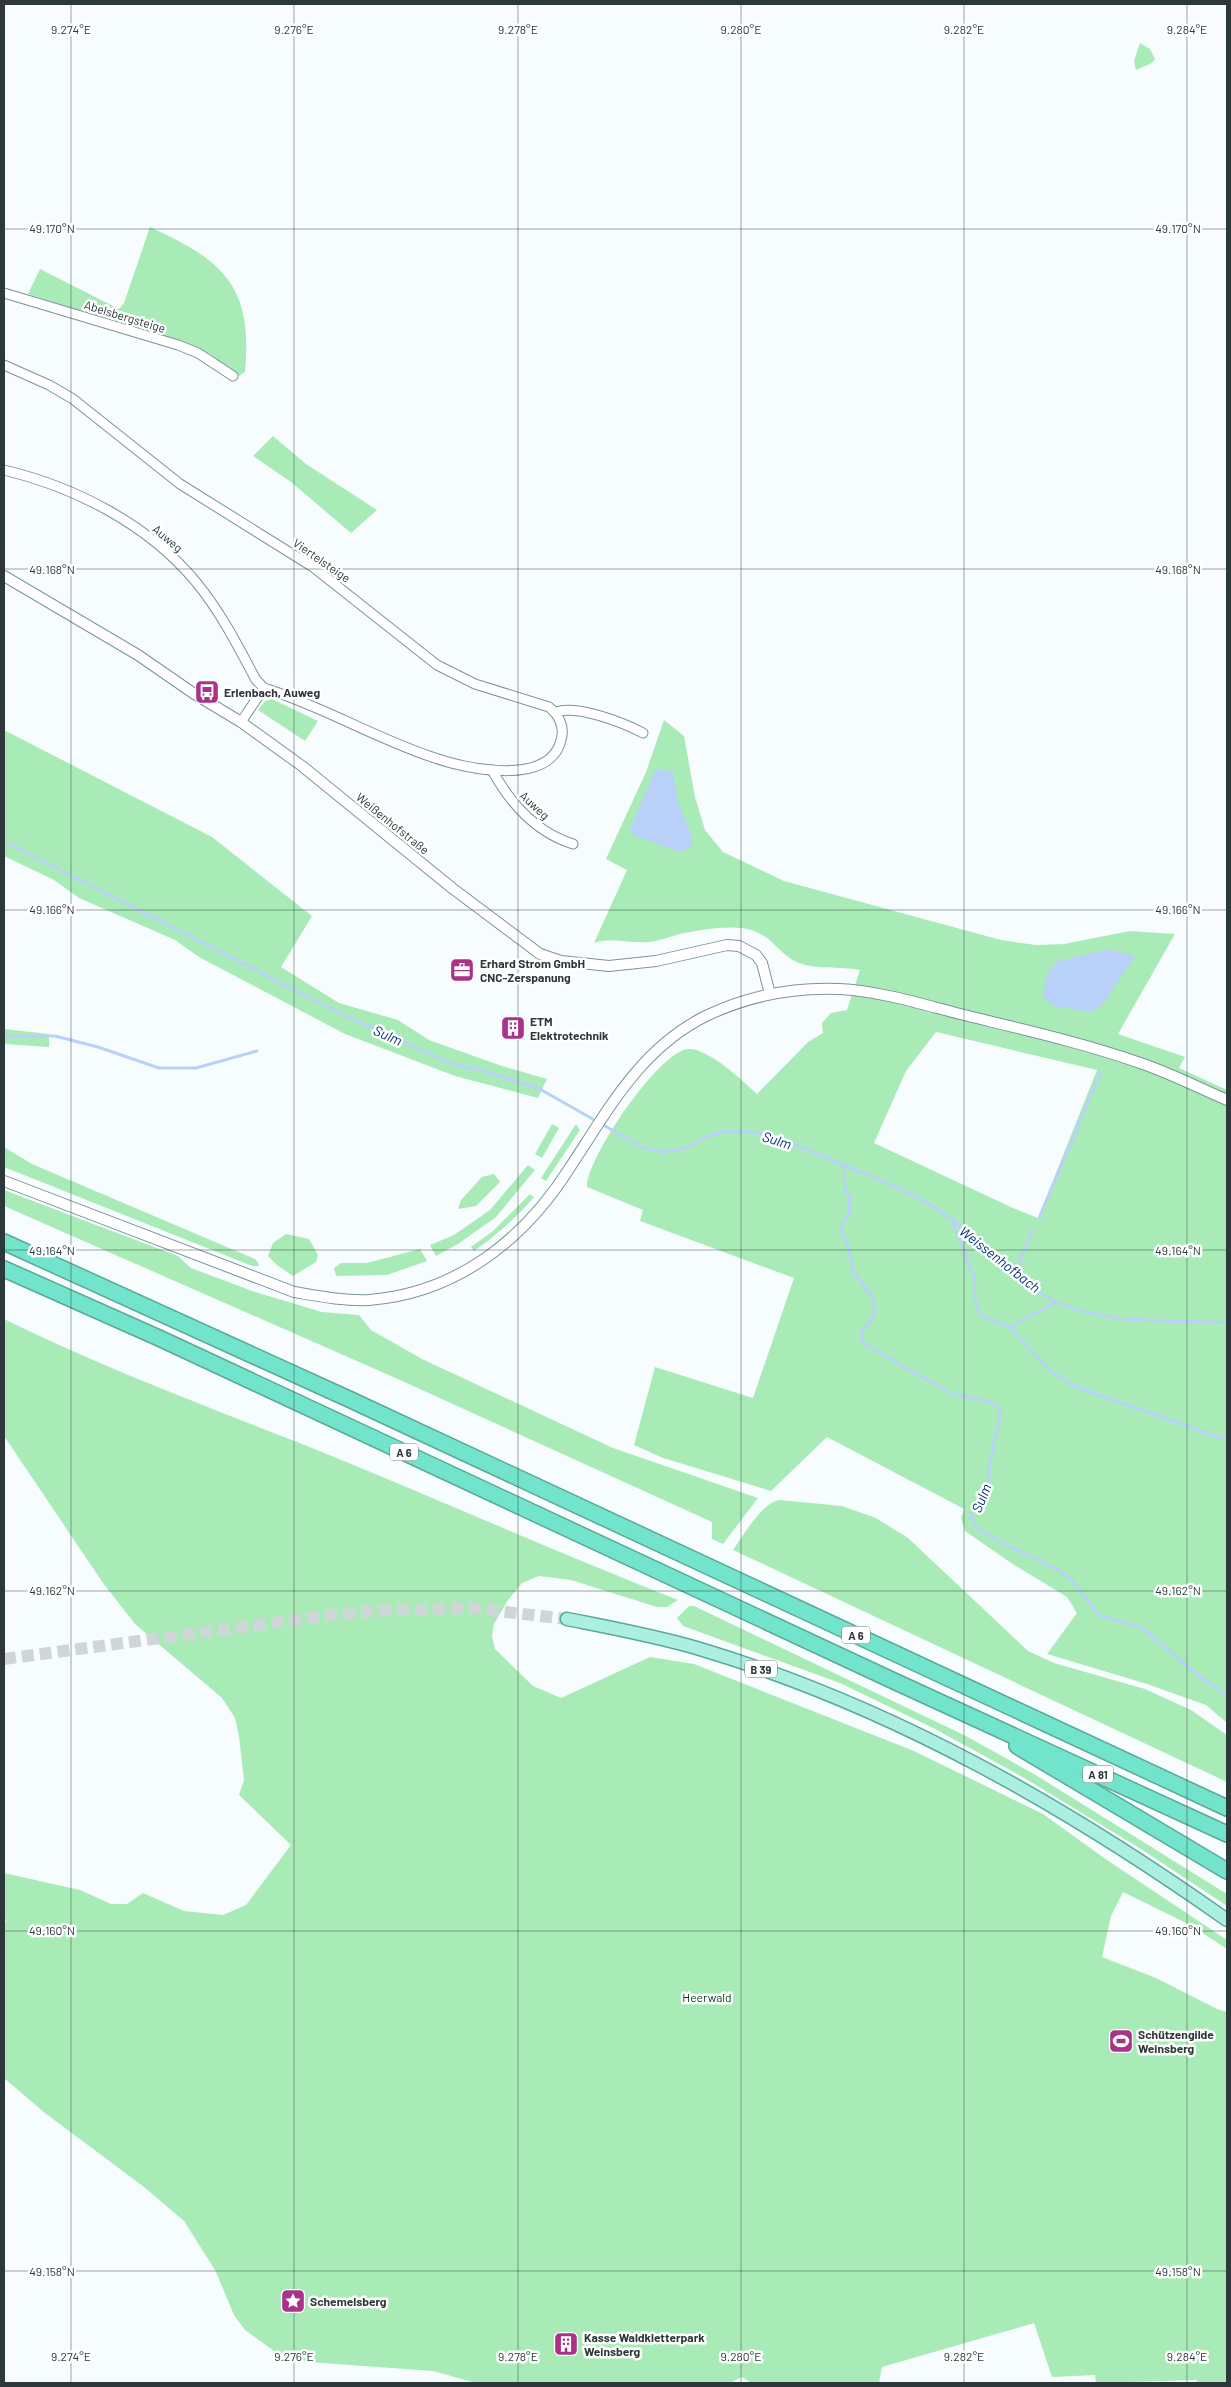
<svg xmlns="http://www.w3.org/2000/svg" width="1231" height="2387" viewBox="0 0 1231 2387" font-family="Barlow,sans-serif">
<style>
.green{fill:#a9ebb7;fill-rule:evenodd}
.water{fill:#b9d1f8}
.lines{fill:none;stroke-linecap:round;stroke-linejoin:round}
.stream{stroke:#b9d1f8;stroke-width:3}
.primary-tunnel{stroke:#ced6d7;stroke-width:12;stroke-dasharray:12 6;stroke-linecap:butt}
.minor-casing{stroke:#7a9598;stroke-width:11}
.tertiary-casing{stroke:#7a9598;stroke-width:12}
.primary-casing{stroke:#5aa899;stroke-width:15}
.motorway-casing{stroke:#5aa899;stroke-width:18}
.minor{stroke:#fff;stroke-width:9}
.tertiary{stroke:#fff;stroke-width:10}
.primary{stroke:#aaefe0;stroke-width:12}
.motorway{stroke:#72e4cc;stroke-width:15}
.ticks{fill:none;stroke:#2c3839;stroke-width:1;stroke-opacity:0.45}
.labels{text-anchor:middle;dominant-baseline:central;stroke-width:5;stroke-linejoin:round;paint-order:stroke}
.shield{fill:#fff;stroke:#6b7474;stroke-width:1}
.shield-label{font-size:11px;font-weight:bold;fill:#2c3839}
.street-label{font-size:12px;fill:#2c3839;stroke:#fff}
.poi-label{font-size:12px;font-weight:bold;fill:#2c3839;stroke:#fff;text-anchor:start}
.park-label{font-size:12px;fill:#033717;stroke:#fff}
.water-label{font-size:14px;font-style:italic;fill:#002f76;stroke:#fff}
.ticks-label{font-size:12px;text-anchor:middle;fill:#2c3839;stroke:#fff;stroke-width:5;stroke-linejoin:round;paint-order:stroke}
</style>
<rect width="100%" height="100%" fill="#f7fdfe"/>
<!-- green -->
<g class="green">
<polygon points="1140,43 1150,49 1155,59 1152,63 1136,70 1134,61"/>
<path d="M150,227C224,261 253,286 245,372L239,376L210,354L199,349L28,294L40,269L119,309L124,303Z"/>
<polygon points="273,436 306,464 377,510 351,533 291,482 253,456"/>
<polygon points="272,699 318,721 305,741 258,710 265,701"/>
<path d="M664,720L684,736L695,797L705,830L723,852L784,881L1001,940L1036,945L1064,944L1130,931L1175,934L1118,1034L1185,1057L1179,1068L1227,1090V1723L1206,1705L1147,1684L1047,1654L1077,1613L1067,1597L1011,1563L965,1531L961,1518L964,1509L827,1437L771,1491L663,1458L634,1445L655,1367L753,1398L794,1278L640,1221L643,1210L587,1187C586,1159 659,1051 688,1049C708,1048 742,1080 757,1094L808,1042L823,1033L822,1023L831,1013L847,1010L860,970C840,966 818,970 799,963C776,954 773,932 741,928C722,926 699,930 680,934C670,936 660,941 650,942C631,944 612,937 594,943L627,870L606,859L646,772ZM936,1032L1097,1070L1038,1218L1013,1208L874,1143L906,1071Z"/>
<polygon points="4,730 212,837 312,916 281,967 339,1003 398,1020 429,1040 499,1065 547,1079 538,1098 455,1076 345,1034 199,957 175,940 79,898 54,880 4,856"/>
<polygon points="4,1029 49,1034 49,1047 4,1044"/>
<polygon points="552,1124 559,1128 542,1158 535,1154"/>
<polygon points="576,1124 580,1130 546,1181 541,1178"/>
<polygon points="4,1147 32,1164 255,1259 259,1264 258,1266 252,1266 4,1167"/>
<polygon points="528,1165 535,1170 496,1217 458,1244 436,1256 430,1245 454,1235 490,1210"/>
<polygon points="494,1174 500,1182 476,1206 458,1209 461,1200 482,1177"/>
<polygon points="4,1190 178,1256 191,1268 255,1292 322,1312 359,1315 371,1330 422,1359 613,1448 758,1498 723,1544 712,1539 712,1522 400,1380 4,1206"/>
<path d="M530,1194L534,1197C516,1218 497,1235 474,1251L471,1247L493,1231Z"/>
<polygon points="286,1234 309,1239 318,1255 316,1262 293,1276 277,1265 268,1256 273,1243"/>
<polygon points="420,1249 427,1261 387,1275 336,1276 334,1268 341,1263 367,1263"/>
<path d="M4,1319C99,1366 198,1403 297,1442C425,1493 550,1550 678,1600L667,1607H657L571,1580L539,1576L522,1583L508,1600L494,1624L492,1636L495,1649L533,1686L561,1698L650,1657L694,1664L914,1751L1043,1814L1107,1860L1227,1940V1949L1192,1926L1123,1892L1111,1916L1102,1957L1156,1978L1217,2009L1227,2012V2383H1196L1197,2380L1096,2383L1095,2375L1052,2377L1034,2323L882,2367L879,2383H751L742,2377L730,2383H476L433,2371L308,2362L274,2351L245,2330L234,2315L215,2270L184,2221L144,2187L45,2113L4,2078V1922L6,1921L4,1915V1873L80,1890L111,1904H127L143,1893L184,1911L223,1915L246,1905L291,1845L239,1795L244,1780L239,1736L235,1718L222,1698L135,1624L103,1583L4,1436Z"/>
<path d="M780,1500L842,1506L876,1518L908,1538L1028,1651L1054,1663L1145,1689L1191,1710L1227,1735V1782L733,1550C744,1535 762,1502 780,1500Z"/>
<polygon points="689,1606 694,1606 966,1736 1034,1774 1227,1894 1227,1906 1141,1849 1026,1779 935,1729 840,1683 683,1626 677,1618"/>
</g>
<!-- water -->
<g class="water">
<polygon points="665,769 673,772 678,802 691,833 692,847 680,852 633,835 630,829 655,770"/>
<polygon points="1108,949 1135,956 1102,1005 1091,1012 1054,1006 1043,998 1046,976 1056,962"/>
</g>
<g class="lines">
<!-- stream -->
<g class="stream">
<polyline points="4,841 340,1013 452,1064 480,1070 538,1088 642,1147 664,1152 686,1148 706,1137 722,1132 748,1131 776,1137 844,1165 845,1189 850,1199 849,1213 842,1224 842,1234 847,1242 854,1273 871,1295 875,1309 873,1317 861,1332 861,1339 866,1345 952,1394 984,1400 995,1404 1001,1412 989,1467 989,1485 972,1513 971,1518 976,1527 1002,1543 1057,1569 1071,1579 1100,1616 1141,1627 1199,1676 1227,1695"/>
<polyline points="4,1036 55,1036 98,1047 159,1068 196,1068 257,1051"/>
<path d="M844,1165C882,1181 919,1194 952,1220C985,1245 1013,1282 1052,1300C1107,1326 1169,1319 1227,1323"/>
<polyline points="1039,1218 1100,1074"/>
<polyline points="953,1223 974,1277 975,1298 981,1316 1010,1327 1049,1370 1074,1386 1227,1440"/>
<polyline points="1014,1274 1033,1230"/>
<polyline points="1010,1327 1057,1302"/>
</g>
<!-- primary-tunnel -->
<polyline class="primary-tunnel" points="4,1659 332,1615 387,1610 472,1608 567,1619"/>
<defs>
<g id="minor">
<polyline points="4,293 178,345 198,353 233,376"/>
<path d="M4,365L49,385L73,399L180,484L313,567L437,665L475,684L549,707C559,715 565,727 561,740C550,787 465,769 432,757C375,738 322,706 264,688L256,680C238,646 220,611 196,582C148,524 75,487 4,470"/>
<path d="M556,712C578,705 622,722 643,733"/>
<polyline points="241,722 264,688"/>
<path d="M492,770C510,803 535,832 573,844"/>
</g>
<g id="tertiary">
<polyline points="4,576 138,655 193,693 241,722 302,766 452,888 540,954 561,961 609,966 656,961 727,945 739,946 756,955 762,963 770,994"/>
<path d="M4,1181L294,1292C318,1296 343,1301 369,1300C456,1293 523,1241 569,1169C608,1110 641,1047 708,1015C749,996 793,987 839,989C880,991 921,1004 960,1014C1021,1029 1084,1043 1143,1064C1172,1074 1199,1088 1227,1100"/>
</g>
<path id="primary" d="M567,1619C612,1628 656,1636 700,1649C891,1706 1066,1806 1227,1920"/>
<g id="motorway">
<polyline points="4,1242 351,1400 1227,1808"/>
<polyline points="4,1269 159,1338 896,1682 1227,1834"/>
<polyline points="1017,1746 1227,1871"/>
</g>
</defs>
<!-- minor casing -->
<use href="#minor" class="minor-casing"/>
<!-- tertiary casing -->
<use href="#tertiary" class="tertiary-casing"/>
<!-- primary casing -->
<use href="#primary" class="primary-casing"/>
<!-- motorway casing -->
<use href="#motorway" class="motorway-casing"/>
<!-- minor -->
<use href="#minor" class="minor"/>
<!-- tertiary -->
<use href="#tertiary" class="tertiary"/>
<!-- primary -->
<use href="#primary" class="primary"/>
<!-- motorway -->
<use href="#motorway" class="motorway"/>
</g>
<!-- ticks -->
<path class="ticks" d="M71,4V2383M294,4V2383M518,4V2383M741,4V2383M964,4V2383M1187,4V2383M4,229H1227M4,569H1227M4,910H1227M4,1250H1227M4,1591H1227M4,1931H1227M4,2271H1227"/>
<!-- icons -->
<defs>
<symbol id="bus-square" viewBox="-11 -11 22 22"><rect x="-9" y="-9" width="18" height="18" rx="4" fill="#aa3288" stroke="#fff"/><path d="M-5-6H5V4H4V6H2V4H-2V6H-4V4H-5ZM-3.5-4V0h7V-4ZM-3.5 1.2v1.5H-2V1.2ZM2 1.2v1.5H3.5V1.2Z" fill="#fff"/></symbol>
<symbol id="office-square" viewBox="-11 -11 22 22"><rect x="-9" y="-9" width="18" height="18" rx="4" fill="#aa3288" stroke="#fff"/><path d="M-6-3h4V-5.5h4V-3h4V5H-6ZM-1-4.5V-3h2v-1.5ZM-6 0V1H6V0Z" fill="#fff"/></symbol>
<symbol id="building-square" viewBox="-11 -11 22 22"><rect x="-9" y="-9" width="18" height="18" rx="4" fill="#aa3288" stroke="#fff"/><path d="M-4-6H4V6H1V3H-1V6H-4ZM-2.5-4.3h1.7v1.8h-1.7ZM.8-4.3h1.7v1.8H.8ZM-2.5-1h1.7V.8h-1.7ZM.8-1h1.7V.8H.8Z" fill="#fff"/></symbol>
<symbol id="stadium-square" viewBox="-11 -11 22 22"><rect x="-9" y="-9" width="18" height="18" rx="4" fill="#aa3288" stroke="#fff"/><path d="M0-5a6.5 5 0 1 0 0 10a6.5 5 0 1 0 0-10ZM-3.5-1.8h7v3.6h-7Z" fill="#fff"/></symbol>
<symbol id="sight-square" viewBox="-11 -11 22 22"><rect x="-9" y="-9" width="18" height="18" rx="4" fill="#aa3288" stroke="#fff"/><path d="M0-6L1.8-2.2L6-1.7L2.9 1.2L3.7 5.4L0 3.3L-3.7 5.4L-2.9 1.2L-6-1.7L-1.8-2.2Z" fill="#fff"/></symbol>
</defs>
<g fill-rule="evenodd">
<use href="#bus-square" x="193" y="678" width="28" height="28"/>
<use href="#office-square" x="448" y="956" width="28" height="28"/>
<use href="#building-square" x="499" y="1014" width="28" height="28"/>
<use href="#stadium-square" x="1107" y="2027" width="28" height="28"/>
<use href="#sight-square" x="279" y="2287" width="28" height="28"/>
<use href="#building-square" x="552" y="2330" width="28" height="28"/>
</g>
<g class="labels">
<!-- shield labels -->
<g class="shield">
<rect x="390" y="1443.5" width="28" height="17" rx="4"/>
<rect x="842" y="1626.5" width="28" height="17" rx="4"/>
<rect x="745" y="1660.5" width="32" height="17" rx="4"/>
<rect x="1083" y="1765.5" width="30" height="17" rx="4"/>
</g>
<g class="shield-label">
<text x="404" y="1452">A 6</text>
<text x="856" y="1635">A 6</text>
<text x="761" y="1669">B 39</text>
<text x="1098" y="1774">A 81</text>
</g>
<!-- street labels -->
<g class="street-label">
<text transform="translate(125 316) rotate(17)">Abelsbergsteige</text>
<text transform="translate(168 538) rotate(40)">Auweg</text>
<text transform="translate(322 560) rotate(35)">Viertelsteige</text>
<text transform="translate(535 805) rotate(43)">Auweg</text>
<text transform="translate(393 823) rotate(39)">Weißenhofstraße</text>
</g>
<!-- poi labels -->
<g class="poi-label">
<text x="224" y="692">Erlenbach, Auweg</text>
<text x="480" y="963">Erhard Strom GmbH<tspan x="480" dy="14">CNC-Zerspanung</tspan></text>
<text x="530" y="1021">ETM<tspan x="530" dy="14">Elektrotechnik</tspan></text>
<text x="1138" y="2034">Schützengilde<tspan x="1138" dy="14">Weinsberg</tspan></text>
<text x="310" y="2301">Schemelsberg</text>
<text x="584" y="2337">Kasse Waldkletterpark<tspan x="584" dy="14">Weinsberg</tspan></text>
</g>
<!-- park labels -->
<g class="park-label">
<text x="707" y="1997">Heerwald</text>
</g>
<!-- water labels -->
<g class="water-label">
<text transform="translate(388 1035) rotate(24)">Sulm</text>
<text transform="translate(777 1140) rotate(18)">Sulm</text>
<text transform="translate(1000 1259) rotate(38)">Weissenhofbach</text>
<text transform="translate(981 1498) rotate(-68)">Sulm</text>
</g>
</g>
<g class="ticks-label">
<text x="71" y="34">9.274°E</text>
<text x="294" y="34">9.276°E</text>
<text x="518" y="34">9.278°E</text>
<text x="741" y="34">9.280°E</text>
<text x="964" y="34">9.282°E</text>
<text x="1187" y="34">9.284°E</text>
<text x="52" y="233">49.170°N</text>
<text x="1178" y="233">49.170°N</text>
<text x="52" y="574">49.168°N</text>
<text x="1178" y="574">49.168°N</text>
<text x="52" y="914">49.166°N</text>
<text x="1178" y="914">49.166°N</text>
<text x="52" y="1255">49.164°N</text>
<text x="1178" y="1255">49.164°N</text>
<text x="52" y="1595">49.162°N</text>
<text x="1178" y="1595">49.162°N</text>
<text x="52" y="1935">49.160°N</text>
<text x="1178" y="1935">49.160°N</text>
<text x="52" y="2276">49.158°N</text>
<text x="1178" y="2276">49.158°N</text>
<text x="71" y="2361">9.274°E</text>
<text x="294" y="2361">9.276°E</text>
<text x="518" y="2361">9.278°E</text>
<text x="741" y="2361">9.280°E</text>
<text x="964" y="2361">9.282°E</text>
<text x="1187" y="2361">9.284°E</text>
</g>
<!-- border -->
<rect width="1231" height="2387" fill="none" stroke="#2c3839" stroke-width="10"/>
</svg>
